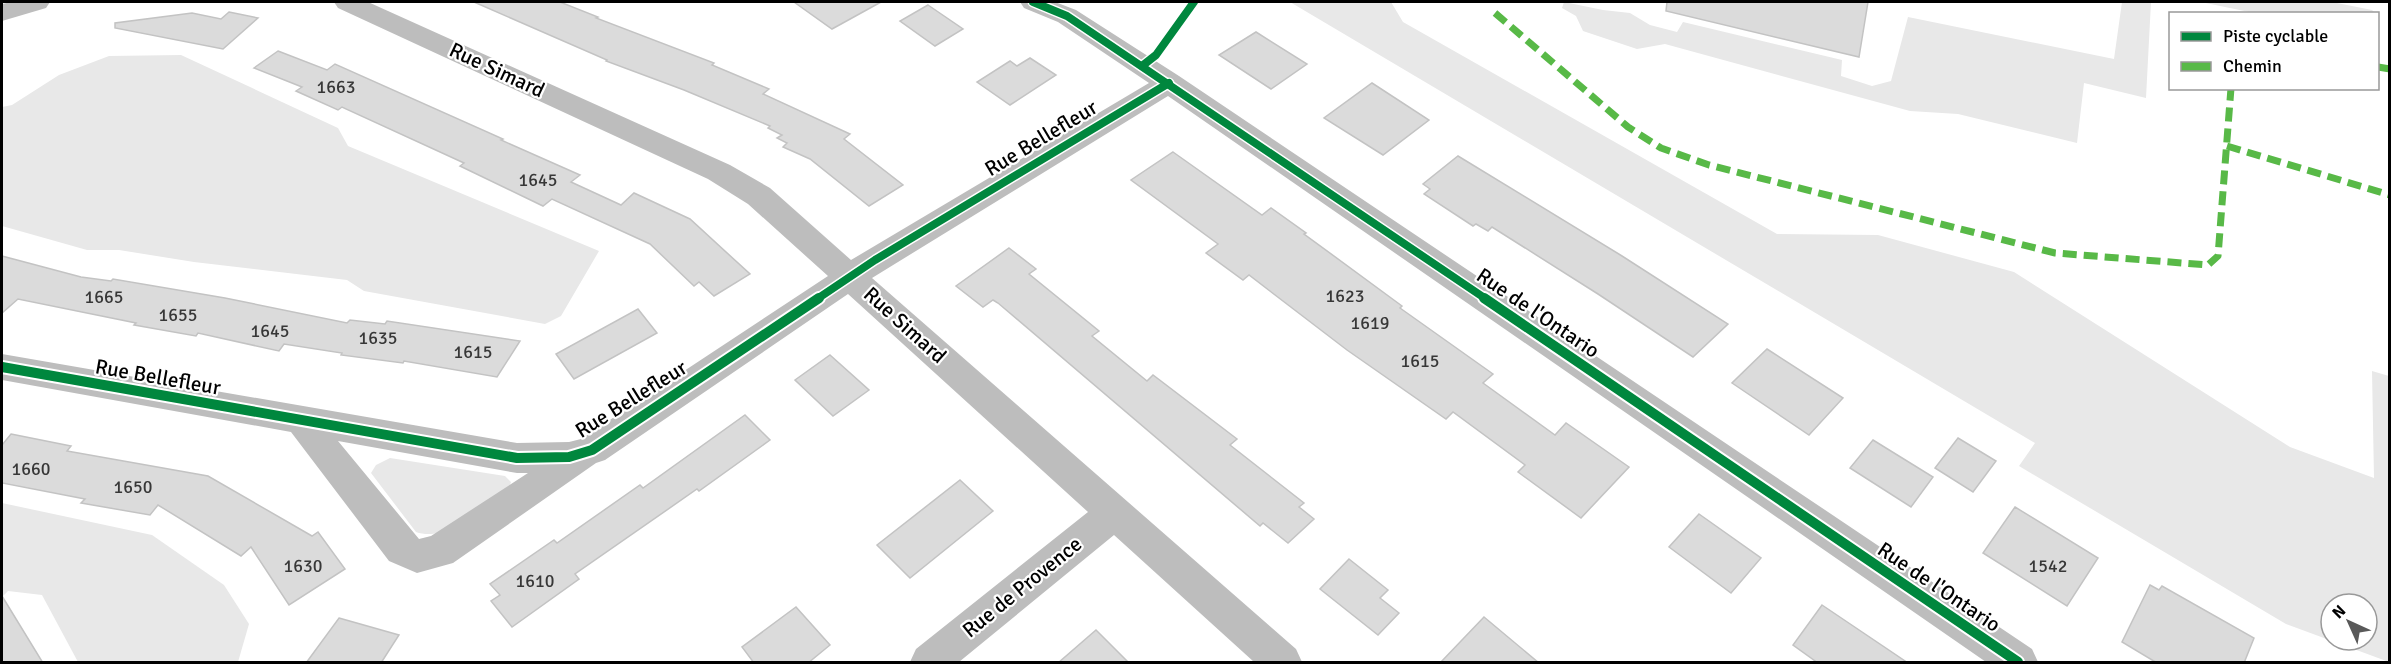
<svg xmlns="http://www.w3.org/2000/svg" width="2391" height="664" viewBox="0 0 2391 664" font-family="Signika,sans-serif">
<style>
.green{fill:#e8e8e8;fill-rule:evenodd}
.building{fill:#dbdbdb;stroke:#c3c3c3;stroke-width:1.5}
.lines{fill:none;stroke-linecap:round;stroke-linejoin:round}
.street{fill:#bdbdbd;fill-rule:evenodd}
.quiet{stroke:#58b947;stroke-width:7;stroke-dasharray:14 7;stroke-linecap:butt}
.cycleway-far1-casing{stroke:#fff;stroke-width:11}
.cycleway-casing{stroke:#fff;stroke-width:14}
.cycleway-far1{stroke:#00873e;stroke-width:8}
.cycleway{stroke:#00873e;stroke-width:10}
.labels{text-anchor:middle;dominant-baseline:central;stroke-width:4.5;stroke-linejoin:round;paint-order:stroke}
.number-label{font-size:18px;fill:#373737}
.street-label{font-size:21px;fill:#000;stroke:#fff}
</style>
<rect width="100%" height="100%" fill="#fff"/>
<!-- green -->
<g class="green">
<path d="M1290,2H1391L1403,22L1777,234L1878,235L2014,272L2290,447L2374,478L2372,371L2389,376V662L2286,624L2019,466L2035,443ZM2331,604H2367V640H2331Z"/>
<polygon points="1564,2 1603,10 1630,13 1650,25 1677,32 1683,22 1842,60 1841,76 1872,86 1891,81 1908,17 2114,59 2122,2 2151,2 2146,98 2084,83 2077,143 1958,114 1910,111 1665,44 1637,49 1583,31 1576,16 1562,8"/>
<polygon points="2201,2 2332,2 2372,10 2375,13 2254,13"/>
<polygon points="181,55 338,128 348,146 599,251 561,316 545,324 364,291 347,280 194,262 119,250 87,250 2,226 2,107 12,105 59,75 109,56"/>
<path d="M390,458L505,476L511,482L508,490C483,507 447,543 416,532L371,473L376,465Z"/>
<polygon points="2,503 152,535 224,585 249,624 238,662 78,662 42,595 8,591 2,597"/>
</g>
<!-- building -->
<g class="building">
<polygon points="474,2 560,2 598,17 596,18 714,63 712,65 769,89 763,94 850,134 844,139 903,185 869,206 810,159 783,147 787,143 777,138 782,135 768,128 770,126 684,90 606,61 607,60"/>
<polygon points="794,2 881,2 832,29"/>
<polygon points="1667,2 1868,2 1859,57 1666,11"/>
<polygon points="928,5 963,29 935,46 900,21"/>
<polygon points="229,12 258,18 223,49 115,28 115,23 192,13 221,19"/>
<polygon points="1256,32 1307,64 1271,89 1219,55"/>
<polygon points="278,51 327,70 335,64 503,139 501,140 580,175 571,182 621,205 634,193 690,219 750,274 714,296 699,282 694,286 650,244 552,199 543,206 460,166 464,163 342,107 338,110 296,91 302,87 254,68"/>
<polygon points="1030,58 1056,75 1010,105 977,82 1010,61 1017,66"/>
<polygon points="1372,83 1429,120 1383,155 1324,118"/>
<polygon points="1173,152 1262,215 1271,208 1306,233 1304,234 1402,306 1400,308 1493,374 1483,383 1555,435 1566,423 1629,467 1581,518 1518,472 1525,465 1453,412 1446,419 1347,350 1249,275 1243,280 1206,253 1218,244 1131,180"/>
<polygon points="1458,156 1622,256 1728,324 1693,357 1598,294 1492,227 1488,231 1476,224 1473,226 1424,194 1430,189 1423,184"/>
<polygon points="1009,248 1036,269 1029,274 1099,331 1092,336 1147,381 1153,375 1237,439 1230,445 1304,503 1299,507 1314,519 1288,543 1263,523 1260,526 998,303 993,300 983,307 956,286"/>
<polygon points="2,256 81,277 111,281 113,279 225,298 347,323 350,320 385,324 387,321 520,341 497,377 404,361 403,363 341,355 342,353 284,344 279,351 198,333 196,336 134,325 136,323 18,299 2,313"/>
<polygon points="638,309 657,333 574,379 556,354"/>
<polygon points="1767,349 1843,398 1809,435 1732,383"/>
<polygon points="830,355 869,390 833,416 795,380"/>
<polygon points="745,415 770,440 699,491 697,489 575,574 579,579 512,627 491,601 500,595 490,584 554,540 557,543 640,485 643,488"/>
<polygon points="11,434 71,446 67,451 208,476 312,536 318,532 345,569 289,605 251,547 241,556 158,505 150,515 81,503 85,499 2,483 2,445"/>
<polygon points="1958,438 1996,461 1973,492 1935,468"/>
<polygon points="1873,440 1933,477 1911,507 1850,468"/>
<polygon points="960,480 993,511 910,578 877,545"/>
<polygon points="2015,507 2098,558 2067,606 1983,553"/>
<polygon points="1699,514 1761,558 1731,593 1669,547"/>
<polygon points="1349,559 1388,590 1380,598 1399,613 1378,635 1320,589"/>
<polygon points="2150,585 2159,590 2162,586 2254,638 2244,663 2157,663 2122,642"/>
<polygon points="2,596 43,663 2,663"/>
<polygon points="1822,605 1908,663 1818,663 1793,645"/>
<polygon points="796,607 830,645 808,663 754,663 742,647"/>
<polygon points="1484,617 1539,663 1440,663"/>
<polygon points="339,618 399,635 381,663 306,663"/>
<polygon points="1096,630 1129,663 1058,663"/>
</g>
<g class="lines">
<!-- street -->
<g class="street">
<polygon points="11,2 50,2 46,8 2,21 2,4"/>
<path d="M334,2H368L730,165L770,188L851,260L1149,83L1058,22L1024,8L1020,2H1055L1076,10L1179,76L2032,649L2038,662H1986L1168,96L872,278L1296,649L1302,662H1254L1114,535L959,662H910L916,649L1088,512L848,294L605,460L596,463L453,563L417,573L389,561L291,432L2,380V354L517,443L569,442L581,439L828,276L748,204L708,179L338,8ZM338,441L517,473H528L431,536L419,539Z"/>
</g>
<!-- quiet -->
<g class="quiet">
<polyline points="1495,13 1628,127 1661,148 1709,165 2055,253 2208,265 2218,256 2231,88"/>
<polyline points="2378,67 2390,69"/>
<polyline points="2227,146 2390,195"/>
</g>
<defs>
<g id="cycleway-far1">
<polyline points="1033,2 1067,16 1486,299"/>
<polyline points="1142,66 1156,55 1194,2"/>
<polyline points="817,299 875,260 1169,83"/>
</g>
<g id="cycleway">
<polyline points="1484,298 2018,662"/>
<polyline points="2,367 517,458 569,457 592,450 819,298"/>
</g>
</defs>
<!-- cycleway-far1 casing -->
<use href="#cycleway-far1" class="cycleway-far1-casing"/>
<!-- cycleway casing -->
<use href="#cycleway" class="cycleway-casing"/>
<!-- cycleway-far1 -->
<use href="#cycleway-far1" class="cycleway-far1"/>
<!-- cycleway -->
<use href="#cycleway" class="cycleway"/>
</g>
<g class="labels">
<!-- number labels -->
<g class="number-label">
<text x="336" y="87">1663</text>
<text x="538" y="180">1645</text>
<text x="1345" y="296">1623</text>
<text x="104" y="297">1665</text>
<text x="178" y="315">1655</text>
<text x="1370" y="323">1619</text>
<text x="270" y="331">1645</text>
<text x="378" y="338">1635</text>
<text x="473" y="352">1615</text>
<text x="1420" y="361">1615</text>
<text x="31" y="469">1660</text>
<text x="133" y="487">1650</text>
<text x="303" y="566">1630</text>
<text x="2048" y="566">1542</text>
<text x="535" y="581">1610</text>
</g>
<!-- street labels -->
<g class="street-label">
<text transform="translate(497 70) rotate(25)">Rue Simard</text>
<text transform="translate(1041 138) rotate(-31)">Rue Bellefleur</text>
<text transform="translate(1538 313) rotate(34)">Rue de l'Ontario</text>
<text transform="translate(905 325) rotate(42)">Rue Simard</text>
<text transform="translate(158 377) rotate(10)">Rue Bellefleur</text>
<text transform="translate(631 399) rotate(-32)">Rue Bellefleur</text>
<text transform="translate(1022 587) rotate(-39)">Rue de Provence</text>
<text transform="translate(1939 587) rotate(34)">Rue de l'Ontario</text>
</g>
</g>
<!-- border -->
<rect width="2391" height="664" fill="none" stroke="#000000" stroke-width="6"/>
<!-- legend -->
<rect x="2169" y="12" width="210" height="78" fill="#ffffff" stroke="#999999" stroke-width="1.5"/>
<rect x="2181" y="32" width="30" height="9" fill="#00873e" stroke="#999999" stroke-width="1.5"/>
<text x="2223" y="42" font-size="18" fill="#000000">Piste cyclable</text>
<rect x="2181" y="62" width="30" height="9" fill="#58b947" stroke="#999999" stroke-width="1.5"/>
<text x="2223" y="72" font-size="18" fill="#000000">Chemin</text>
<!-- north arrow -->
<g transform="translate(2349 622) rotate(315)"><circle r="28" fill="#ffffff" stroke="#999999" stroke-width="1.5"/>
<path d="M0-4.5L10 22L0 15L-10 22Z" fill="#595959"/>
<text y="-9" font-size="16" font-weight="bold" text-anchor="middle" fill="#000000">N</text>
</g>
</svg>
